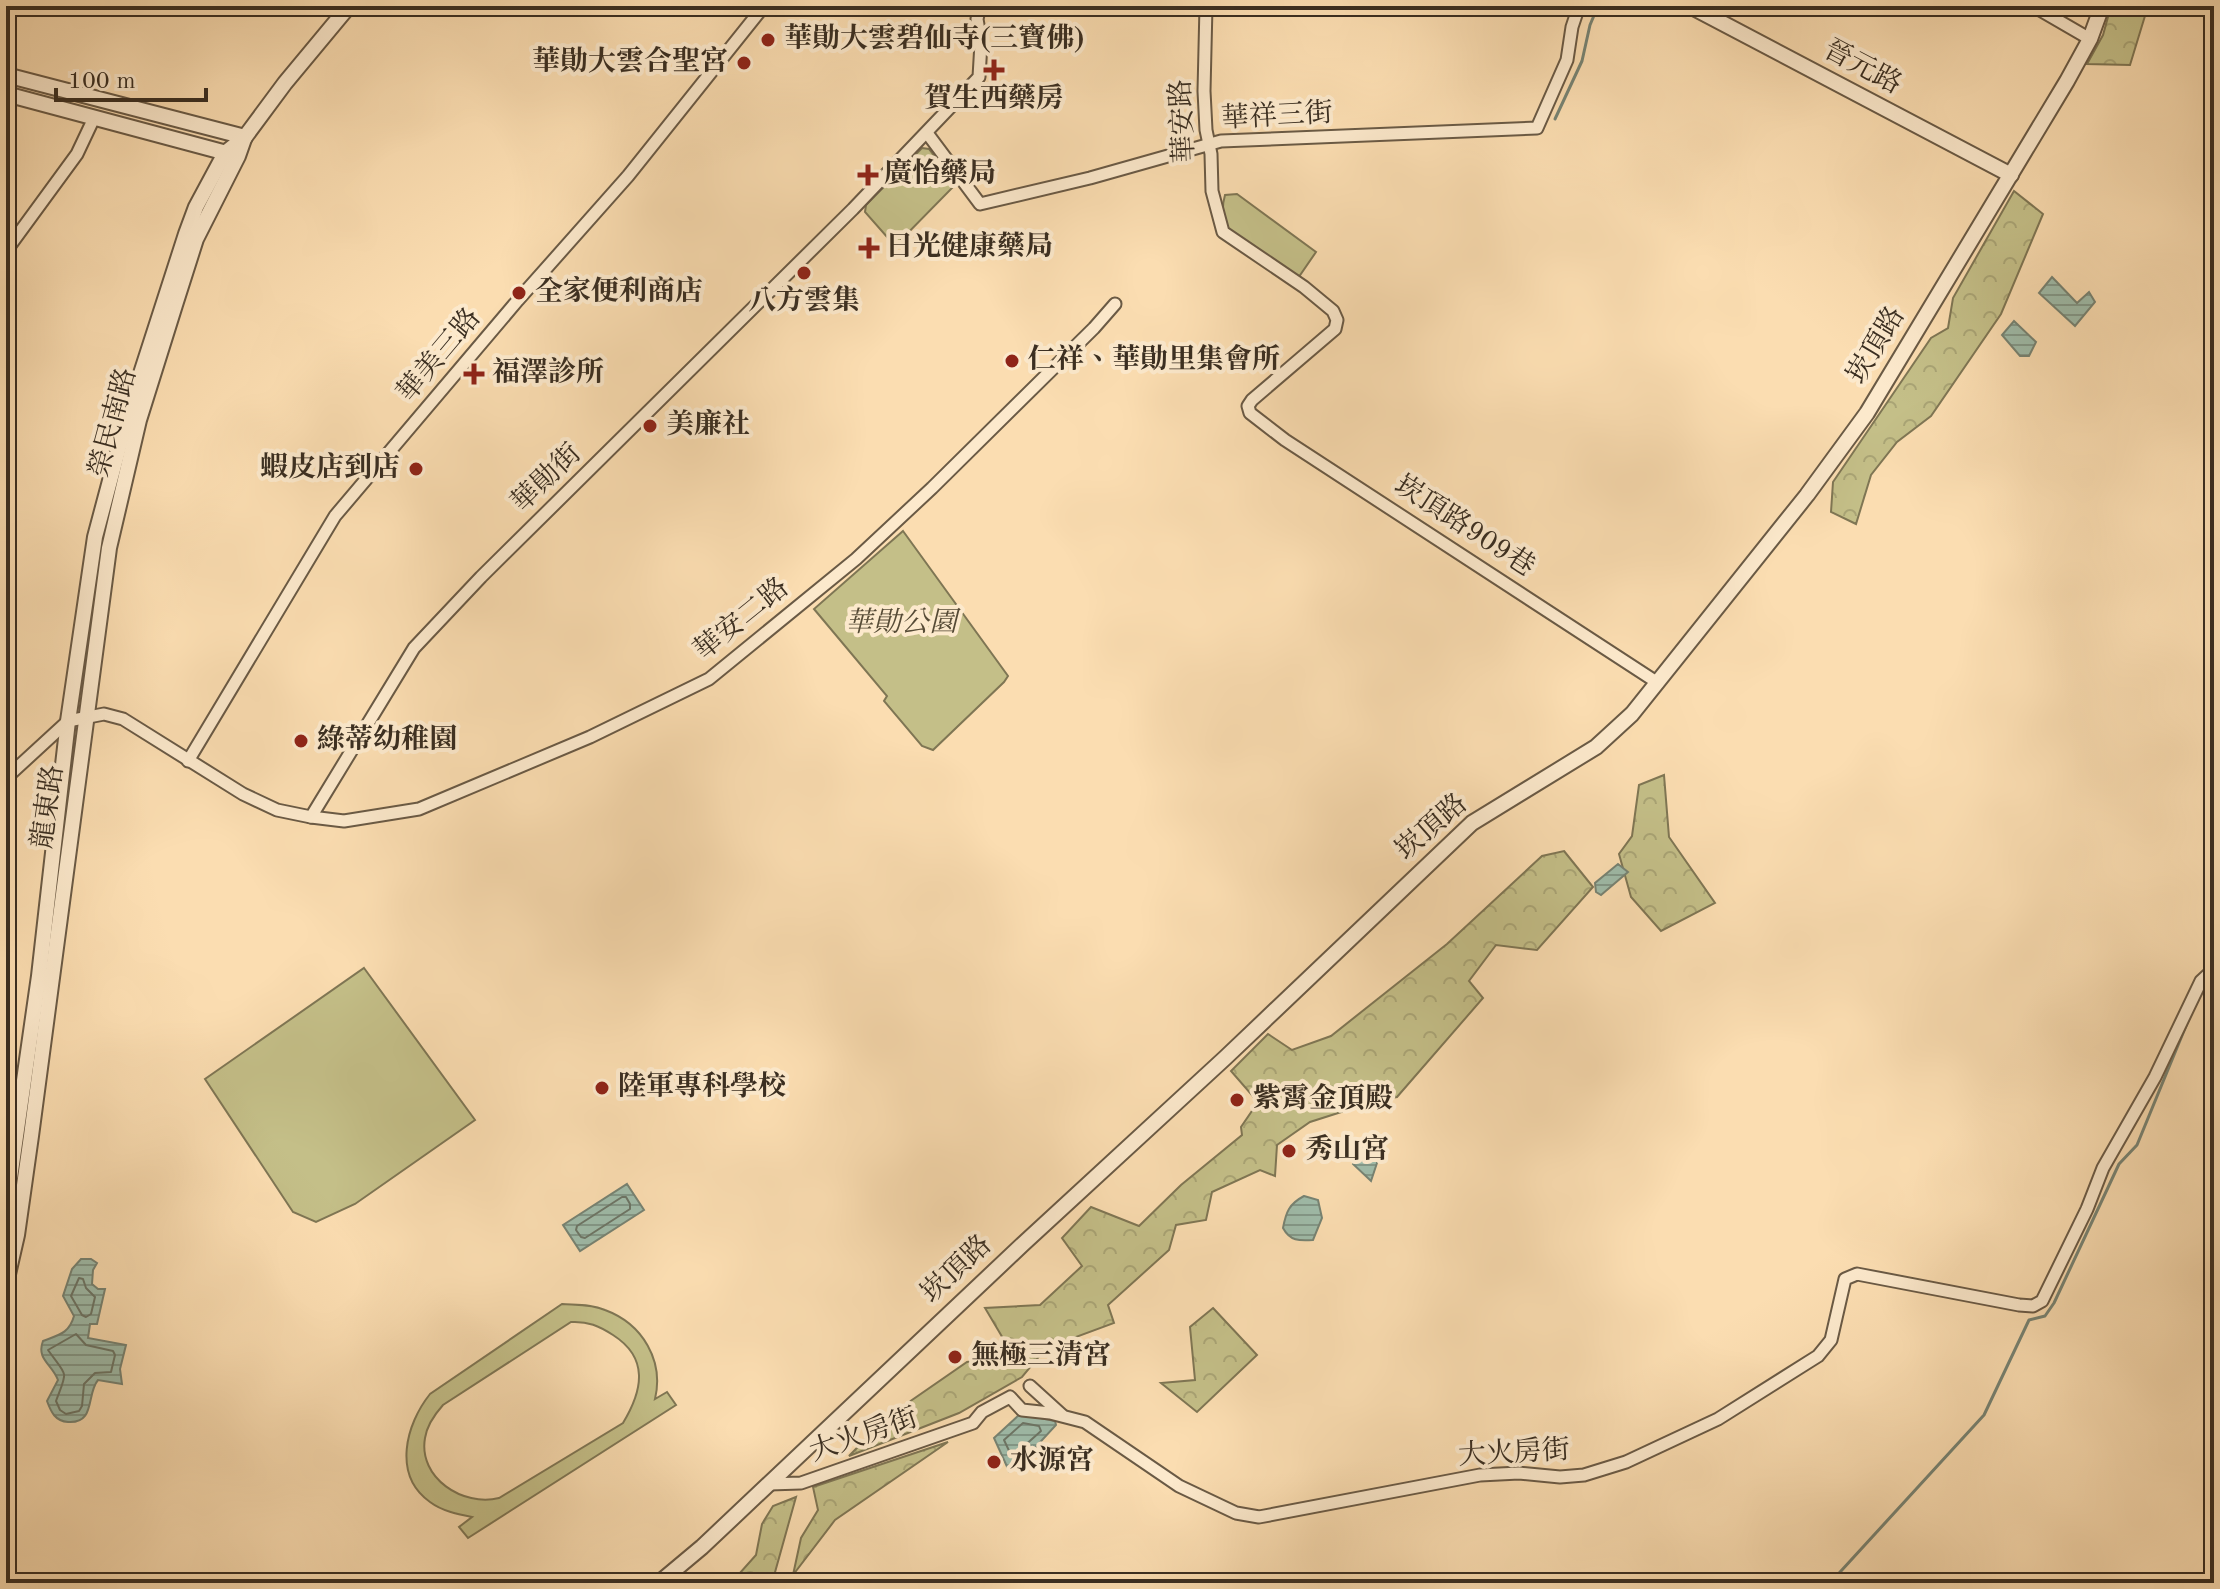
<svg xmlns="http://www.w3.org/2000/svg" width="2220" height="1589" viewBox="0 0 2220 1589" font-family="'Old Standard TT','Noto Serif TC',serif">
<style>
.green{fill:#c4bf88;stroke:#7f7654;stroke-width:2;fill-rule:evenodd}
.forest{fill:url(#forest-crowns);stroke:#7f7654;stroke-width:2}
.water{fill:url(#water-rules);stroke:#778373;stroke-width:2}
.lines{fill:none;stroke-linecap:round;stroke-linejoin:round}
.shore{stroke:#6c7566;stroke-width:2}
.stream{stroke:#778373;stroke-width:3}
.minor-casing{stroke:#6a5a45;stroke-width:15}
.tertiary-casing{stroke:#6a5a45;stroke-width:18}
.minor{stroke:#fce9cc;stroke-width:11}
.tertiary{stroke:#fce9cc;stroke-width:14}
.poi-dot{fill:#8f2418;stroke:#fce9cc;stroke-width:3}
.labels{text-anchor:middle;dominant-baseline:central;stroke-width:8;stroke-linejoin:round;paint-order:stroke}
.poi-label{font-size:28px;font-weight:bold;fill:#3a2e21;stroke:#fce9cc;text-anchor:start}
.street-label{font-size:28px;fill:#3a2e21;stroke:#fce9cc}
.park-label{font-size:28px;font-style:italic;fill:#564b36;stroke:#fce9cc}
</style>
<defs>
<pattern id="forest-crowns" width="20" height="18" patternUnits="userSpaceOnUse" patternTransform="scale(2)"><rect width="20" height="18" fill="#c4bf88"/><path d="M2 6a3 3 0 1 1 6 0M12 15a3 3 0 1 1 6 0" fill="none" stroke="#a9a475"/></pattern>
<pattern id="water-rules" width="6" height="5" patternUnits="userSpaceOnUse" patternTransform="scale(2)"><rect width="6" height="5" fill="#9fbcaa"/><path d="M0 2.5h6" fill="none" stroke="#83998a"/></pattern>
</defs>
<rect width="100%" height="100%" fill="#fbddb1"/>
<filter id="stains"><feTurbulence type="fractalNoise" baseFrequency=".0025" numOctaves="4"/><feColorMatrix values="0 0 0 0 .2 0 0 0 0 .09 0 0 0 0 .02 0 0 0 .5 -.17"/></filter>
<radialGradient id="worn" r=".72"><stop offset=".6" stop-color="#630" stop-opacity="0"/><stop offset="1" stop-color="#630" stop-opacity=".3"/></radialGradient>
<!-- green -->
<g class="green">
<polygon points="922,148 929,149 956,184 895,246 865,212 866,205"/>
<path d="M1237,194L1316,252L1296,281L1229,232C1222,220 1221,209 1225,195Z"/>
<polygon points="903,531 1008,676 1004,682 933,750 922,746 884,701 887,696 814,609"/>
<polygon points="364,968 475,1120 355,1204 316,1222 293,1212 205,1079"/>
<path d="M562,1304C576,1305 592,1304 605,1310C643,1324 664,1361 655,1399L667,1392L676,1405L468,1538L459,1527L472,1517C457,1514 442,1511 430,1502C392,1475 406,1424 430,1394ZM571,1322C588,1321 599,1326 613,1335C649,1358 643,1390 623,1423L499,1498C463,1507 418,1478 425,1438C427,1425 435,1414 443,1405Z"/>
</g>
<!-- forest -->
<g class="forest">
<polygon points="2111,6 2148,6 2130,65 2087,64 2103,35"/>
<polygon points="2014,191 2043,214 2001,314 1931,416 1897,442 1871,475 1856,524 1831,512 1833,482 1931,338 1948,328 1953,298"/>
<polygon points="1664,775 1669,837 1715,903 1661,931 1631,897 1619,854 1632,836 1639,785"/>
<polygon points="1564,851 1593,887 1537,950 1496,945 1469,981 1483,998 1397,1097 1379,1100 1310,1122 1277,1145 1275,1176 1260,1170 1212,1192 1206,1220 1176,1225 1169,1250 1108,1305 1114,1323 1046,1348 1022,1377 959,1413 849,1456 886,1418 967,1362 993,1358 1004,1340 985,1308 1040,1305 1082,1266 1062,1238 1091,1207 1139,1226 1181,1185 1242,1135 1241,1127 1258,1102 1231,1071 1268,1034 1292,1050 1331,1036 1447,944 1542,856"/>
<polygon points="1213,1308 1257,1355 1197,1412 1161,1383 1195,1380 1190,1327"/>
<polygon points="948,1442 835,1520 793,1575 801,1538 818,1510 813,1487"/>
<polygon points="796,1497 772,1583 731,1583 756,1555 762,1524 773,1506"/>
</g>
<!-- water -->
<g class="water">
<polygon points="2052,277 2077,303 2089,292 2095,302 2075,326 2039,293"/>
<polygon points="2014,321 2036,342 2029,356 2020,356 2002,335"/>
<polygon points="1618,864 1628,872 1601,895 1596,892 1595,883"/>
<polygon points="1359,1145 1381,1151 1371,1181 1353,1164"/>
<polygon points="627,1184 644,1210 580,1251 563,1225"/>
<path d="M1304,1196L1318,1200L1322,1218L1313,1240C1299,1241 1290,1241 1283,1228C1286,1212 1289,1204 1304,1196Z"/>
<path d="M81,1259H91L97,1263L93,1270L92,1284L98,1289H105L97,1324H90L88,1338L126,1345L120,1369L122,1384L98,1380C86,1394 96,1424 68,1422C55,1421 51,1412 47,1401L58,1380C52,1364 36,1359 43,1341C58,1335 69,1334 74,1316L63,1296L72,1269Z"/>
<polygon points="1020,1414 1055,1421 1056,1425 1020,1464 1009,1471 994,1438"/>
</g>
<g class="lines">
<!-- shore -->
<g class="shore">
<polygon points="622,1197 626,1197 630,1204 630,1209 585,1238 581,1237 576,1230 577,1226"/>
<polygon points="79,1278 83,1279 86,1288 95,1297 91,1314 86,1317 82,1315 71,1296"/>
<path d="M76,1334L86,1345L113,1351L115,1355L111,1372L95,1373L84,1384L82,1406L79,1411L66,1414L60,1410L56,1401C68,1369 68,1378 48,1350Z"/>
<polygon points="1023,1423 1039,1426 1041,1431 1012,1457 1004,1440"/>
</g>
<!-- stream -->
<g class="stream">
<polyline points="1555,119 1582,61 1590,25 1598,6"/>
<polyline points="1830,1583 1984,1415 2029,1320 2045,1316 2054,1303 2119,1164 2137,1145 2190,1016"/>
</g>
<defs>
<g id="minor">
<polyline points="1206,6 1204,91 1206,130 1211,154 1212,191 1223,232 1304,287 1333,311 1337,320 1335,329 1252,400 1248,406 1250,413 1285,440 1658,683"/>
<polyline points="2033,6 2090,39"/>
<polyline points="927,133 980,204 1090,178 1221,141 1537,128 1567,60 1572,27 1579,6"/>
<polyline points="6,251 77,154 94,118"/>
<polyline points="188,761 335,516 518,300 628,176 764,6"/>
<polyline points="6,778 68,721 104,714 123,719 243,794 277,810 311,817 414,648 481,577 853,209 979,77 981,43 977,19 980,6"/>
<polyline points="311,817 344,821 419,809 590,737 709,679 856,559 932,488 1094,328 1115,304"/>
<polyline points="1030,1386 1062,1415"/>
<polyline points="769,1484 801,1483 973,1423 982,1412 1010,1397 1022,1410 1050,1413 1085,1422 1179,1486 1236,1513 1259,1517 1480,1475 1519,1473 1560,1477 1584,1475 1626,1462 1718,1419 1818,1356 1831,1340 1845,1279 1857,1274 2019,1305 2033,1306 2042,1301 2087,1209 2103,1168 2155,1077 2201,981 2214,969"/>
</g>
<g id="tertiary">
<polyline points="1690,6 2011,175"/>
<polyline points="6,75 245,137"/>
<polyline points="6,94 234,155"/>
<polyline points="6,1206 39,976 68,721 95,537 127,417 186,234 196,207 225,153 245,137 285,83 349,6"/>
<polyline points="6,1283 17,1235 31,1136 109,548 139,420 175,305 196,239 238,156 244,139"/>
<polyline points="659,1583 702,1547 1023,1244 1225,1058 1472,823 1596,747 1632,714 1807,495 1867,413 2067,81 2090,39 2102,6"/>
</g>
</defs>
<!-- minor casing -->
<use href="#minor" class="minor-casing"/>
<!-- tertiary casing -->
<use href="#tertiary" class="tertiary-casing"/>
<!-- minor -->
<use href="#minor" class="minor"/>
<!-- tertiary -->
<use href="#tertiary" class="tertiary"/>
</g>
<!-- markers -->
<g class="poi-dot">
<circle cx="768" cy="40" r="8"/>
<circle cx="744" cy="63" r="8"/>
<path d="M990 58h8v8h8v8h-8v8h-8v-8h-8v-8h8z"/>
<path d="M864 163h8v8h8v8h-8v8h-8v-8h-8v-8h8z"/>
<path d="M865 236h8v8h8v8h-8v8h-8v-8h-8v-8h8z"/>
<circle cx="804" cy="273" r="8"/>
<circle cx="519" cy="293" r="8"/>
<circle cx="1012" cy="361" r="8"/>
<path d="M470 362h8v8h8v8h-8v8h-8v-8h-8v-8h8z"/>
<circle cx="650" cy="426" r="8"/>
<circle cx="416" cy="469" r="8"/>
<circle cx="301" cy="741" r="8"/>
<circle cx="602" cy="1088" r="8"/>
<circle cx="1237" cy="1100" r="8"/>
<circle cx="1289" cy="1151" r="8"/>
<circle cx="955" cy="1357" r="8"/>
<circle cx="994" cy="1462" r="8"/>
</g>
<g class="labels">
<!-- poi labels -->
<g class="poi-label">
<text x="784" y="40">華勛大雲碧仙寺(三寶佛)</text>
<text x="728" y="63" text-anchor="end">華勛大雲合聖宮</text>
<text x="994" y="100" text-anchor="middle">賀生西藥房</text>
<text x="884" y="175">廣怡藥局</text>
<text x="885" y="248">日光健康藥局</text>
<text x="535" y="293">全家便利商店</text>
<text x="804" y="302" text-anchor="middle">八方雲集</text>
<text x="1028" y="361">仁祥、華勛里集會所</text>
<text x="492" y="374">福澤診所</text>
<text x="666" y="426">美廉社</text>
<text x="400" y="469" text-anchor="end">蝦皮店到店</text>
<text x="317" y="741">綠蒂幼稚園</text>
<text x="618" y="1088">陸軍專科學校</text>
<text x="1253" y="1100">紫霄金頂殿</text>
<text x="1305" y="1151">秀山宮</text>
<text x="971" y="1357">無極三清宮</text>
<text x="1010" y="1462">水源宮</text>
</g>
<!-- street labels -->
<g class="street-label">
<text transform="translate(1862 68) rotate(28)">晉元路</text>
<text transform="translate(1277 117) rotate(-3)">華祥三街</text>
<text transform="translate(1184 121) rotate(-93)">華安路</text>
<text transform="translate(1877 346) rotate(-59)">崁頂路</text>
<text transform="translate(440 356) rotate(-50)">華美三路</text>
<text transform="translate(114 423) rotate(-75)">榮民南路</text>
<text transform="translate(547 479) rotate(-44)">華勛街</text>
<text transform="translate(1464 527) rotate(33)">崁頂路909巷</text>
<text transform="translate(742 620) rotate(-39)">華安二路</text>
<text transform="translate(49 807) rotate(-82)">龍東路</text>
<text transform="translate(1432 828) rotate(-41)">崁頂路</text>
<text transform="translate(957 1270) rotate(-43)">崁頂路</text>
<text transform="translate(864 1436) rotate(-19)">大火房街</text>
<text transform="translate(1514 1454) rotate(-3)">大火房街</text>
</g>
<!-- park labels -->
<g class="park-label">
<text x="901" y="624">華勛公園</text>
</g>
</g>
<!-- margin -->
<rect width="2220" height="1589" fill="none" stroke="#fbddb1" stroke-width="32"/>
<rect x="8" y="8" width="2204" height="1573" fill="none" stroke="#3a2e21" stroke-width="4"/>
<rect x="16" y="16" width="2188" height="1557" fill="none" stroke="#3a2e21" stroke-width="2"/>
<!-- scale -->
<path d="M56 88v12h150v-12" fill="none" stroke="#3a2e21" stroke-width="4"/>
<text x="68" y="88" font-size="24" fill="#3a2e21" stroke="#fce9cc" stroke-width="6" paint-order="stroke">100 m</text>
<rect width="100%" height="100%" filter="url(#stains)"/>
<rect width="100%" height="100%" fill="url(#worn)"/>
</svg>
